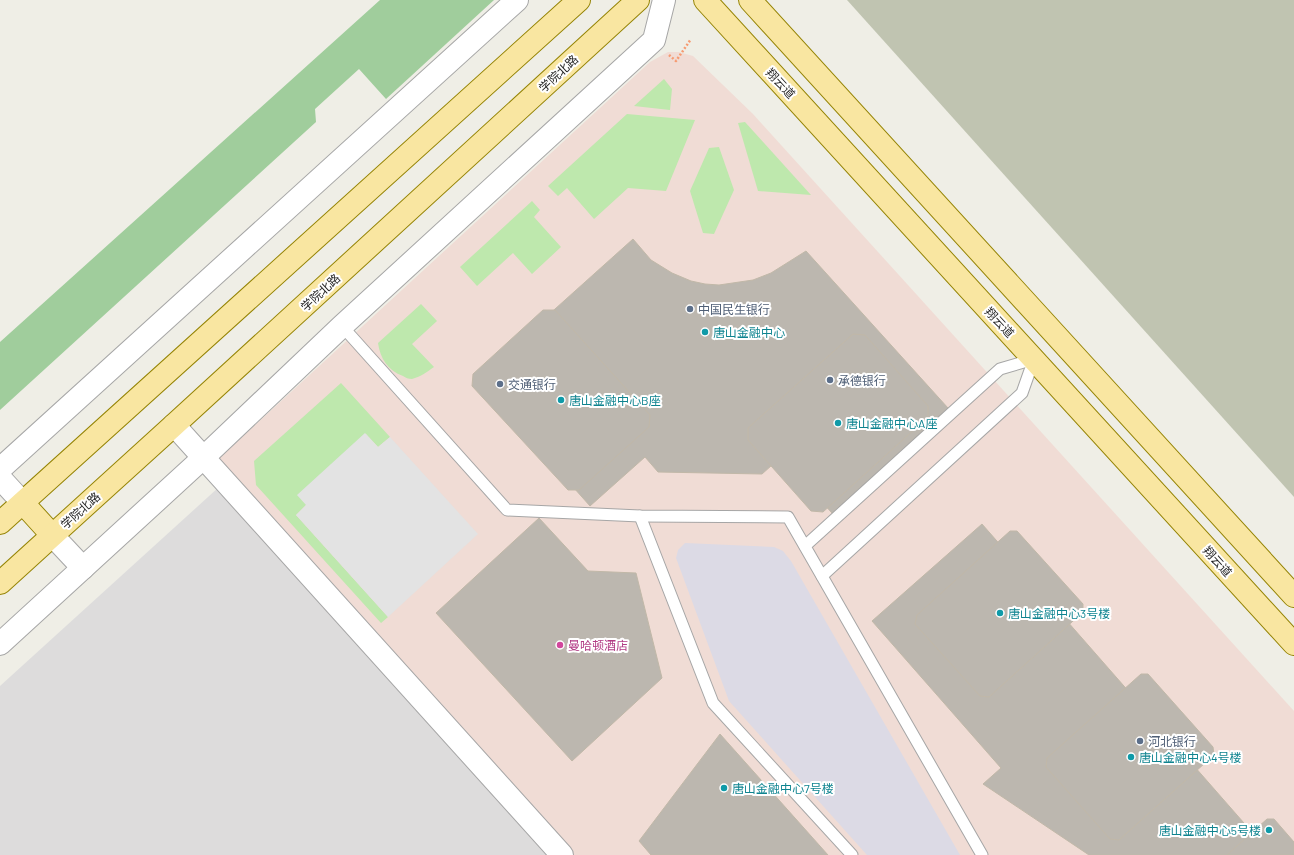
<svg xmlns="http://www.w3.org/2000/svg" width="1294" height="855" viewBox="0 0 1294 855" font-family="Barlow,'Noto Sans SC',sans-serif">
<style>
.residential{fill:#dddcdc}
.commercial{fill:#f0dcd5}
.construction{fill:#c0c4b1}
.grass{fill:#bee8ad}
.forest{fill:#a0cd9c}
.parking{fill:#e3e3e3}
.plaza{fill:#dcdae5}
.building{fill:#bcb7af;stroke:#c1b8a8}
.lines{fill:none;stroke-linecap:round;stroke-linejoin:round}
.lane-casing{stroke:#a6a6a6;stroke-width:13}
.street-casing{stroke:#a6a6a6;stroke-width:24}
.primary-casing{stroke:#958405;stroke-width:24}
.path{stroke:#f69b71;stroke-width:2.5;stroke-dasharray:2 2;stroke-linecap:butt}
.lane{stroke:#fff;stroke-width:11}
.street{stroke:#fff;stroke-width:22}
.primary{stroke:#f9e6a1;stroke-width:22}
.service-dot{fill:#5c6f8a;stroke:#fff;stroke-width:1.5}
.culture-dot{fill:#0f9aa8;stroke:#fff;stroke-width:1.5}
.hotel-dot{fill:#d1479c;stroke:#fff;stroke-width:1.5}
.labels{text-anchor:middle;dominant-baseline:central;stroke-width:4;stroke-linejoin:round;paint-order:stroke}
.street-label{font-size:12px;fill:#1f1f1f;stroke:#fff}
.service-label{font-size:12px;fill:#4e5e75;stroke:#fff;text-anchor:start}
.culture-label{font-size:12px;fill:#0d838f;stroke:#fff;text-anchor:start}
.hotel-label{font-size:12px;fill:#b23c85;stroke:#fff;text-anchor:start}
</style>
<rect width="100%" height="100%" fill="#efeee6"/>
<!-- residential -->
<polygon class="residential" points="219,487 550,855 0,855 0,686"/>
<!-- commercial -->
<polygon class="commercial" points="668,52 679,52 693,56 753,114 1294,711 1294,855 550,855 205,471 650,62"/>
<!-- construction -->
<polygon class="construction" points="847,0 1294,0 1294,497"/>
<!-- grass -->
<g class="grass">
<polygon points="664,79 672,89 670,110 634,106"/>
<polygon points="627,114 695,120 666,191 628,188 594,219 567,188 558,196 548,186"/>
<polygon points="745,122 811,195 758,191 738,123"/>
<polygon points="719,147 734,190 714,234 703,233 690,191 709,148"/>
<polygon points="532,201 540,210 534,217 561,247 532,274 513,253 477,286 460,267"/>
<path d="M421,304L437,321L412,344L434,367C427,372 420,377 412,379C408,379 406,378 403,376C388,371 380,358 378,343Z"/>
<polygon points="341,383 390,437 378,447 366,434 306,505 296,515 388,617 381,623 256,485 254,461"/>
</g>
<!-- forest -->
<polygon class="forest" points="380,0 494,0 386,99 359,69 315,109 316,122 0,410 0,342"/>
<!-- parking -->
<polygon class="parking" points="365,433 378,447 390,437 478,534 388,617 296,515 306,505 297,495"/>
<!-- plaza -->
<polygon class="plaza" points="685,543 774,547 783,551 791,561 960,855 867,855 729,701 676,558 678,550"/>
<!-- building -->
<g class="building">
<polygon points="633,239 651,260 672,273 691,281 705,284 719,285 753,280 771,273 806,251 948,408 832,513 781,457 762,474 658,472 645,457 590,506 477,379"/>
<polygon points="543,310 555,310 650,415 649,427 579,490 568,490 472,386 473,374"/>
<polygon points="853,334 865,335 928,406 928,417 823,512 811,511 748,440 748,428"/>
<polygon points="539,518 588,571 636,573 662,678 572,761 436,613"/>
<polygon points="982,524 1272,855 1089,855 983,784 1001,768 872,621"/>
<polygon points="1010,531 1017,531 1083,604 1083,612 989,697 980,696 915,624 917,615"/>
<polygon points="1141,674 1148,674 1213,747 1214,755 1119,840 1110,839 1046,767 1047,758"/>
<polygon points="720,734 828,855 651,855 639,841"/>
<polygon points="1267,819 1274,819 1294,842 1294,855 1227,855"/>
</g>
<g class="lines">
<defs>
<g id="lane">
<polyline points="342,326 507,510 640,516 788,517 982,855"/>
<polyline points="640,516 713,703 852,855"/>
<polyline points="805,546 1000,369 1034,359"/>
<polyline points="822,576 1022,393 1034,359"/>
</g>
<g id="street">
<polyline points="174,425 562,855"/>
<polyline points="0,469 517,0"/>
<polyline points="0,478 23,503"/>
<polyline points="52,535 83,568"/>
<polyline points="0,644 203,458 342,326 654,40 664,0"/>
</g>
<g id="primary">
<polyline points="705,0 1294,644"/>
<polyline points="750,0 1294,596"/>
<polyline points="23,503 52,535"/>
<polyline points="0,523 579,0"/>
<polyline points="0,583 174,425 638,0"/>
</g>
</defs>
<!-- lane casing -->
<use href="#lane" class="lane-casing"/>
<!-- street casing -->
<use href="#street" class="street-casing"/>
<!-- primary casing -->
<use href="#primary" class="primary-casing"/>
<!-- path -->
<polyline class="path" points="669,55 676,61 691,39"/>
<!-- lane -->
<use href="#lane" class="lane"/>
<!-- street -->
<use href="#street" class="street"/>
<!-- primary -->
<use href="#primary" class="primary"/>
</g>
<!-- markers -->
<g class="service-dot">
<circle cx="690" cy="309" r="4"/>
<circle cx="830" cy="380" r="4"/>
<circle cx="500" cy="384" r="4"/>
<circle cx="1140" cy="741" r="4"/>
</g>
<g class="culture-dot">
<circle cx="705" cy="332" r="4"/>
<circle cx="561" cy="400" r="4"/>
<circle cx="838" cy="423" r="4"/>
<circle cx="1000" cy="613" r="4"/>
<circle cx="1131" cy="757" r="4"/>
<circle cx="724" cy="788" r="4"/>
<circle cx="1269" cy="830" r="4"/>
</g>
<circle class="hotel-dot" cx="560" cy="645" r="4"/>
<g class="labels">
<!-- street labels -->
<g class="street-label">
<text transform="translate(558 73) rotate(-43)">学院北路</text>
<text transform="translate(781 83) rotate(47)">翔云道</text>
<text transform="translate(320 292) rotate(-43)">学院北路</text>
<text transform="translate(1000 322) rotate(47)">翔云道</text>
<text transform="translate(80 510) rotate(-42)">学院北路</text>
<text transform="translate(1218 561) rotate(48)">翔云道</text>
</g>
<!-- service labels -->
<g class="service-label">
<text x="698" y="309">中国民生银行</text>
<text x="838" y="380">承德银行</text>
<text x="508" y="384">交通银行</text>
<text x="1148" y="741">河北银行</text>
</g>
<!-- culture labels -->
<g class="culture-label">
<text x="713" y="332">唐山金融中心</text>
<text x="569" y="400">唐山金融中心B座</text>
<text x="846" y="423">唐山金融中心A座</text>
<text x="1008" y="613">唐山金融中心3号楼</text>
<text x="1139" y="757">唐山金融中心4号楼</text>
<text x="732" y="788">唐山金融中心7号楼</text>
<text x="1261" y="830" text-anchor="end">唐山金融中心5号楼</text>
</g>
<!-- hotel labels -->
<g class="hotel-label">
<text x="568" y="645">曼哈顿酒店</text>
</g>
</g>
</svg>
